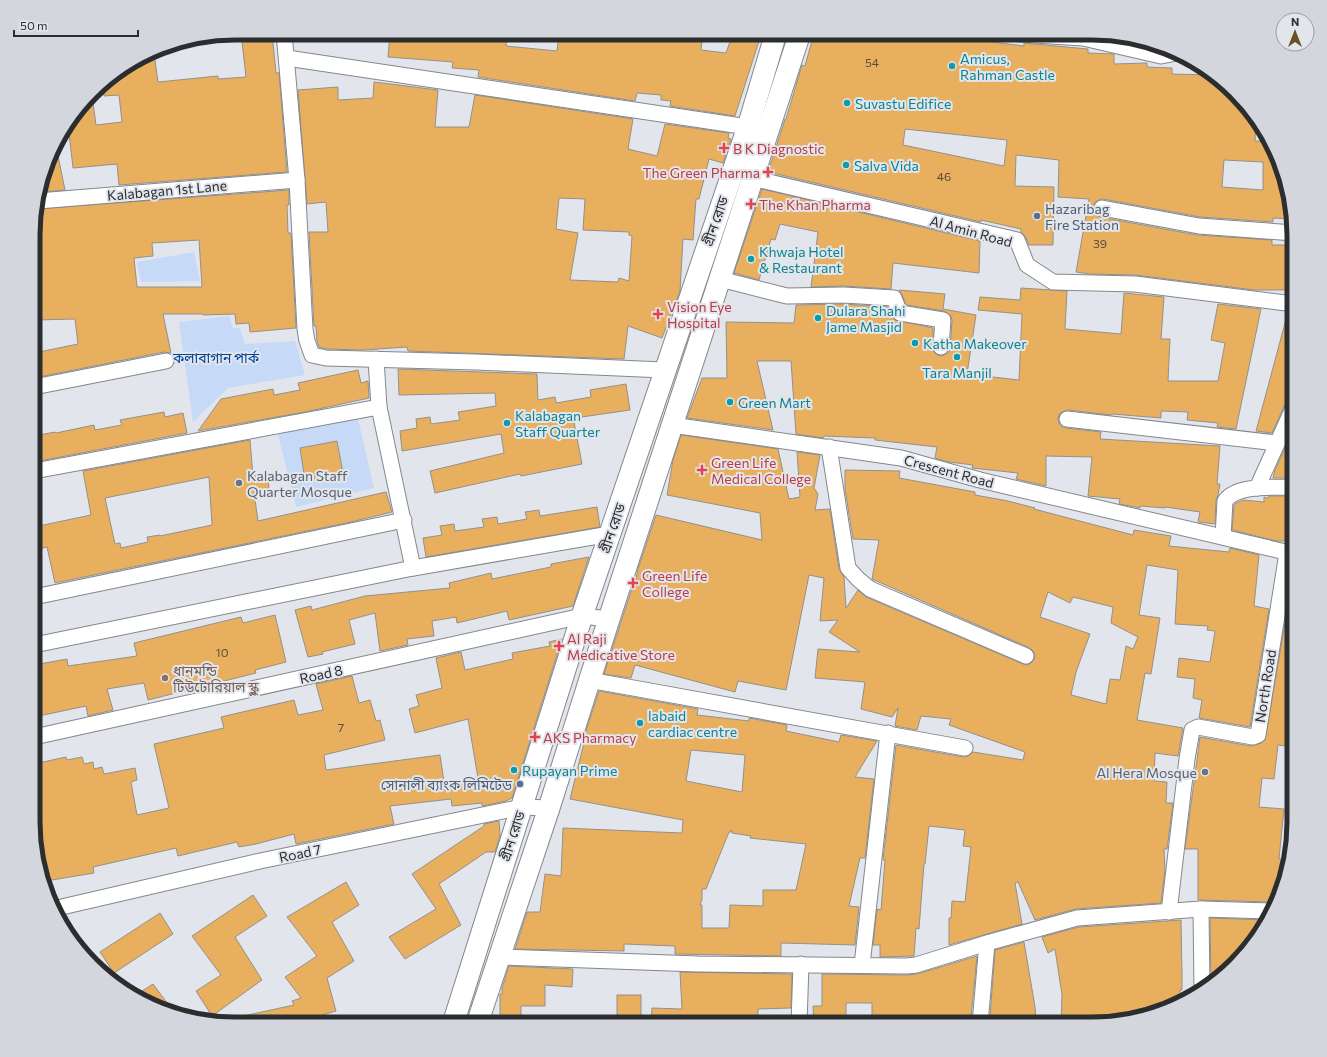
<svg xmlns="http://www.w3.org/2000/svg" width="1327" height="1057" viewBox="0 0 1327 1057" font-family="Commissioner,'Noto Sans Bengali',sans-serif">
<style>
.green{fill:#c6daf7}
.building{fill:#e8af5e;stroke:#94908b;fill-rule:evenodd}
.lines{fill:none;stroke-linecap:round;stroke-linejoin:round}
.minor-casing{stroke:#84878c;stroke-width:17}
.secondary-casing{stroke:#84878c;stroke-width:23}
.minor{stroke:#fff;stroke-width:15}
.secondary{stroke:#fff;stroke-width:21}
.culture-dot{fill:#0f9aa8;stroke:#e2e6ec;stroke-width:1.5}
.health-dot{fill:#e0444e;stroke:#e2e6ec;stroke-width:1.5}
.service-dot{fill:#5c6f8a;stroke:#e2e6ec;stroke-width:1.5}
.worship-dot{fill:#6b7280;stroke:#e2e6ec;stroke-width:1.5}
.education-dot{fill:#8d6e63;stroke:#e2e6ec;stroke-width:1.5}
.labels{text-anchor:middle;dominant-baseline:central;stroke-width:4;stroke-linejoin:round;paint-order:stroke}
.number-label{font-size:12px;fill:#5a4e3b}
.culture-label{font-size:14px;fill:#0d838f;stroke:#e2e6ec;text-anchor:start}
.health-label{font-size:14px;fill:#be3a42;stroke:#e2e6ec;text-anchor:start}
.street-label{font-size:14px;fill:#2b2d2f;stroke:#e2e6ec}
.service-label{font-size:14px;fill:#4e5e75;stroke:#e2e6ec;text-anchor:start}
.park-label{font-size:14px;fill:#014397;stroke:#e2e6ec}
.worship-label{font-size:14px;fill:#5b616d;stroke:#e2e6ec;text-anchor:start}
.education-label{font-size:14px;fill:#785e54;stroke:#e2e6ec;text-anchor:start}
.rim{fill:none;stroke:#2b2d2f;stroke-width:5}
</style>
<rect width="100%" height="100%" fill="#e2e6ec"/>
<!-- green -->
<g class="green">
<polygon points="194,252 200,281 141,282 137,262"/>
<polygon points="229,316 233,328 240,328 245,344 295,341 305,375 228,388 193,422 179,322"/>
<polygon points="358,419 374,488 296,507 277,431 322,425 320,428 328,422"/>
</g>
<!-- building -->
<g class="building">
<polygon points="241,33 272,33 276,73 279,73 287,172 119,185 117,164 73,168 68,124 92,95 96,125 122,122 119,95 104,96 103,83 154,53 158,82 218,76 218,79 246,77"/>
<polygon points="390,33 483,33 507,35 506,46 557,51 559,33 703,33 701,50 726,53 733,33 759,41 735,116 670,106 671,101 661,100 661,95 637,93 635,101 478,77 479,70 452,68 453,62 388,57"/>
<path d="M814,33H964L985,36L984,41L1024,46V43L1088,49V53L1114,54V64L1147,63V67L1172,68V74L1211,75L1225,83L1256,124L1255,141H1269L1273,146L1280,165V183L1287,184L1292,219L1273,218V222L1200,217L1103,199L1099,200L1095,202L1093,207L1094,211L1096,215L1100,217L1197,235L1272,240V245H1294V290H1254L1136,275L1090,274L1076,272L1089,199L1058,197L1059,160L1016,155L1015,186L1054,187L1053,245H1029L1025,236L1021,232V229L981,220V222L768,172L785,119H786L802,65L805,66ZM905,129L1007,140L1004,166L903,145ZM1224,160L1263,162V190L1222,187Z"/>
<path d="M374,82L438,90L435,127H469L475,95L633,119L628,149L657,156L665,124L729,133L728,138L731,139L723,163L709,159L699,199H696L693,240L683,239L680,291L662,338L628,326L624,359L408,351L407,347L363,350L327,349L319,347L317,341L316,326H314L309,232H328L326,202L307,204L298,90L338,87V100L373,98ZM559,198L585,199L583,230L629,232V235L632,236L629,281L619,278L618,282L570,280L578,233L556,229Z"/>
<polygon points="56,146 65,190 41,192"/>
<polygon points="762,189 980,241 979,273 893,263 891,289 844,286 811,287 818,232 780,224 775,240 771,239 759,280 734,273"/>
<path d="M289,190V205H287L288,233H291L296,328L250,332L249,323L236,324L235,314L203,315V314H163L171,353L164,352L34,378V353L78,344L75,319L35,320V209ZM199,240L202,287H137L134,258L153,256L152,243Z"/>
<polygon points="1021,288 1067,291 1065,329 1121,334 1124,293 1164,297 1161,339 1170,339 1168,381 1218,381 1225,343 1211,340 1218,304 1261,309 1236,429 1217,427 1218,423 1187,420 1188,412 1161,411 1161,418 1112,414 1111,415 1068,410 1060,413 1058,418 1059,423 1061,426 1066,428 1101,432 1100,439 1220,446 1217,484 1220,484 1218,495 1216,500 1215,524 1198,522 1200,512 1165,507 1165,508 1140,506 1140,508 1119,504 1120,499 1088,496 1092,457 1046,456 1046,486 1016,479 1018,473 972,468 973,465 949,462 935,458 937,447 875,440 875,438 824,436 823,438 796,434 791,361 757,361 773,430 687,418 702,378 727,378 726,322 794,323 796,305 844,304 888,307 895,320 933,328 933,351 936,354 940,356 945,355 949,352 950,348 952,321 951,316 944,311 906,305 902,295 899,290 945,294 943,309 976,315 967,374 1019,380 1022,314 978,310 980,297 1020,300"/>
<polygon points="1288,312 1294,313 1294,397 1289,399 1286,402 1272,433 1256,431"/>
<polygon points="398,369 537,374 538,400 555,397 556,403 591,397 590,390 626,384 630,410 575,418 576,422 574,422 582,464 521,476 520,474 435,493 430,471 504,453 501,434 402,451 400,431 417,428 416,419 430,417 431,424 446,422 460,420 458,412 496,406 495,393 399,395"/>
<polygon points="358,370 361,383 368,381 369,398 305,412 198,431 221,399 273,389 274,395 300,390 298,383"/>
<polygon points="164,412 165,417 183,413 187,433 34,462 34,442 40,441 39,435 55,432 56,433 94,425 95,430 122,425 120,420"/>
<polygon points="1294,428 1294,478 1273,478 1275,470"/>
<path d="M681,435L778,449L789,499L800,497L797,452L820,455L814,488L818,494L815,510L830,509L839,569L844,577L846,608L858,590L866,597L1023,664L1027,665L1031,663L1034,659L1035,655L1033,651L1030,648L872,579L879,540L853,539L845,489V470L900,471L899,478L975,492V495L1008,501L1035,508L1034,509L1133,535L1134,530L1171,536L1169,546L1229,552L1230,548L1259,555L1254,606L1269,609L1250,727L1199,718L1202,700L1193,698L1195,679L1177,677L1179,658L1210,662L1215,631L1207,630L1208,626L1175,624L1178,570L1147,565L1139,615L1160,618L1151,674L1145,673L1137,720L1183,728L1178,756L1155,753L1154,781L1167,782L1166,803H1173L1167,849H1164L1165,870L1161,903L1076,909L1035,920L1018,882L1015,883L1022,924L949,945V918H951L952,901L965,902L971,847L963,846L965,830L929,826L925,864H924L919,929L916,928L914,956L880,957V945H873L877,909L881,910L885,860H883L896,745L963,757L968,756L973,752L1023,760L1025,752L949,725L951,719L921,716L917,730L895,726L898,708L892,717L861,709L865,682L815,678L818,649L860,652L829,632L838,620L820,621L824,578L809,575L786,690L738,681L735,692L635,665L631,678L604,674L632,588H634L638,569L656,515L762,540L760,513L667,495L673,460ZM1048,592L1070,603L1073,597L1113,607L1111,623L1138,637L1133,649L1126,646L1120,680L1110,679L1106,704L1071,695L1076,672L1090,634L1040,617Z"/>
<path d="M250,440L253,476L268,474L269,490L254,492L258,521L386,492L392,512L351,522L55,583L47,547L34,550V527L91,515L83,471ZM209,477L212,525L160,536V535L147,537L148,542L121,548L120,543L115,544L105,498Z"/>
<polygon points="337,441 343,473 305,480 300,448"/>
<polygon points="1269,496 1294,496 1294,541 1276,541 1232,530 1234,505 1236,503 1243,500 1264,502 1264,497 1268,498"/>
<polygon points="597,507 600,527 426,557 423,538 442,535 440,526 454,524 455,531 484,527 482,519 497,517 498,524 527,519 525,512 539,510 540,516"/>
<polygon points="589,557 573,606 509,620 507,611 457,623 456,617 432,621 434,636 407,639 408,645 380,651 375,613 349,620 355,644 322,652 323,654 308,657 295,610 311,606 312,610 365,596 450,588 449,583 491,573 492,579 551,567 551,564"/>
<polygon points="1287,611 1294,612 1294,747 1278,745 1274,779 1262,778 1259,807 1284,809 1279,859 1288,859 1278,899 1276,903 1271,902 1198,900 1198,849 1185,849 1200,737 1251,746 1261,743 1265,740"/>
<polygon points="275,615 286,662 255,670 256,673 148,700 144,683 107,689 113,710 88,716 86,706 34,717 34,665 67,659 68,666 137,656 134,643 241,617 243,623"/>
<polygon points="562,639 512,798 506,801 482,806 482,803 452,806 451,799 390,806 394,824 296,844 294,834 256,844 239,847 237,842 178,856 176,848 93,867 94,873 46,881 33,835 34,764 66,757 67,760 82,757 84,764 93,762 94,769 102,767 104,774 135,768 137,780 131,782 137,815 169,808 154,744 224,728 221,717 294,700 298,715 323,710 316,684 352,676 359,703 370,700 376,721 380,720 385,740 324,755 326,770 440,755 444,782 478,778 468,719 415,733 409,709 419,706 416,695 442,688 436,658 461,652 465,670 513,659 512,653 550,646 549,642"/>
<path d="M599,691L698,709L697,715L749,721V718L787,725L786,731L839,742L841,735L877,741L855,777L874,779L865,858H860L849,906L859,907L855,945L781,943V956L675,954V946L624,944V951L515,949L527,912H540L545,874L561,876L563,828L682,833L683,820L570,799L584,743H582ZM691,750L745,755L742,792L686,781ZM732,830V833L751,836L750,838L806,844L796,890H763V906L730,905L729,928H702V905H700L702,900V889H706L729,832H731Z"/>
<polygon points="499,821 500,835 495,852 486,852 439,884 461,925 405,959 389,937 436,909 412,874 484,826 484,824"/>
<polygon points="346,882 359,905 332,922 354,961 327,978 336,1011 322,1015 323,1020 311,1024 235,1024 234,1018 294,1005 292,1001 301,998 285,977 317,956 287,917"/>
<polygon points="253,895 267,916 235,937 262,980 212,1016 196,991 221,975 192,936"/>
<polygon points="160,913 173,934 114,973 100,952"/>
<polygon points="1210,918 1266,920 1244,955 1211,984"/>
<polygon points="1181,920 1182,974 1182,990 1180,990 1180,1003 1169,1008 1092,1024 1061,1024 1062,995 1055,949 1048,953 1042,937 1079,927"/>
<polygon points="1024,942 1035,1007 1036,1021 1028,1022 1028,1024 999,1024 999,1017 990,1017 995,950"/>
<polygon points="977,956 971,1018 968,1019 968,1024 872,1024 872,1003 846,1003 846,1024 814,1024 813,1006 822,1006 822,974 907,975 917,974"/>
<polygon points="509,966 573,969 572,987 545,985 545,1006 521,1006 521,1024 500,1024 500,994 502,994 502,988"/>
<polygon points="680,972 792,974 791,1008 758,1009 758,1024 651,1024 652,1008 682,1009"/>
<polygon points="153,984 174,1012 158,1009 136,995"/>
<rect x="617" y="995" width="24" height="21"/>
</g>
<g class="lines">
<defs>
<g id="minor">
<polyline points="284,33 297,180 305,329 307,341 312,355 326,358 476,362 664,370"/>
<polyline points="1006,33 1083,38 1161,56 1177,53"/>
<polyline points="287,58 748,127"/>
<polyline points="752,178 1017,240 1027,265 1053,282 1135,284 1294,304"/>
<polyline points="38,201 297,180"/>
<polyline points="1102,208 1199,226 1294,233"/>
<polyline points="720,279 787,296 844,295 894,298 900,313 943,320 941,347"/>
<polyline points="376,359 379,407 413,568"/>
<polyline points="34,387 166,361"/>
<polyline points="1067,419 1277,443"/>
<polyline points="672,425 901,458 980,480 1294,554"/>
<polyline points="829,447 848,568 858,579 870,589 1026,656"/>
<polyline points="34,471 379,407"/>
<polyline points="1257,488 1294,406"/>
<path d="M1223,537L1225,501C1237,484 1275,488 1294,487"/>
<polyline points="34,597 404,520"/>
<polyline points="34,645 413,568 610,534"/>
<polyline points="589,680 965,748"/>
<polyline points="34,737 582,616 609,619"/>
<polyline points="53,909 260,861 522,807 549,808"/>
<polyline points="1201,909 1202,991"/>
<polyline points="1169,912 1187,759 1192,730 1198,727 1253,737 1258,735 1287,553"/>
<polyline points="500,957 698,964 907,966 916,965 987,943 1077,918 1201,909 1271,911"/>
<polyline points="862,965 888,733"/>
<polyline points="799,1024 801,964"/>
<polyline points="980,1024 987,943"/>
</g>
<g id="secondary">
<polyline points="453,1024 582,616 748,127 776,33"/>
<polyline points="477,1024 549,808 609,619 800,33"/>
</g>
</defs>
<!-- minor casing -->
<use href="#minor" class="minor-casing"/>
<!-- secondary casing -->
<use href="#secondary" class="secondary-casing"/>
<!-- minor -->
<use href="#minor" class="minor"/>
<!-- secondary -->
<use href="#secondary" class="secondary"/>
</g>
<!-- markers -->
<g class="culture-dot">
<circle cx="952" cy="66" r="4"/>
<circle cx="847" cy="103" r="4"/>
<circle cx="846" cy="165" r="4"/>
<circle cx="751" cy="259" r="4"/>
<circle cx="818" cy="318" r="4"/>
<circle cx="915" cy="343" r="4"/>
<circle cx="957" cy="357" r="4"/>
<circle cx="730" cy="402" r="4"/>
<circle cx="507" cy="423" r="4"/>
<circle cx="640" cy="723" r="4"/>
<circle cx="514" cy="770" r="4"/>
</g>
<g class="health-dot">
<path d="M722 142h4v4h4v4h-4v4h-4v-4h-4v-4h4z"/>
<path d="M766 166h4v4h4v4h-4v4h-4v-4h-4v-4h4z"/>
<path d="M749 198h4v4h4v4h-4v4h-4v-4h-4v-4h4z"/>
<path d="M656 308h4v4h4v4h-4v4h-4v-4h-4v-4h4z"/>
<path d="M700 464h4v4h4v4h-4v4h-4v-4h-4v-4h4z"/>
<path d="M631 577h4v4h4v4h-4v4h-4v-4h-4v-4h4z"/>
<path d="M557 640h4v4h4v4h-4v4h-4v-4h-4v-4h4z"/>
<path d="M533 731h4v4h4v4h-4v4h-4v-4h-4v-4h4z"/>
</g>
<g class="service-dot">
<circle cx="1037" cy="216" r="4"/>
<circle cx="520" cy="784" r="4"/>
</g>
<g class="worship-dot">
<circle cx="239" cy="483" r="4"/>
<circle cx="1205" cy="772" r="4"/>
</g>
<circle class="education-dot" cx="165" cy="678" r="4"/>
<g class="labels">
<!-- number labels -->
<g class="number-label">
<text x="872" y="62">54</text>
<text x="944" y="176">46</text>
<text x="1100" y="243">39</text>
<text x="222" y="652">10</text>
<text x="341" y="727">7</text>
</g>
<!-- culture labels -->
<g class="culture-label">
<text x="960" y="58">Amicus,<tspan x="960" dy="16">Rahman Castle</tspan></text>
<text x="855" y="103">Suvastu Edifice</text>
<text x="854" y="165">Salva Vida</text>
<text x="759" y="251">Khwaja Hotel<tspan x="759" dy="16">&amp; Restaurant</tspan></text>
<text x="826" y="310">Dulara Shahi<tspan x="826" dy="16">Jame Masjid</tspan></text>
<text x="923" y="343">Katha Makeover</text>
<text x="957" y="372" text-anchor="middle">Tara Manjil</text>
<text x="738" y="402">Green Mart</text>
<text x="515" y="415">Kalabagan<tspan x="515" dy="16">Staff Quarter</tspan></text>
<text x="648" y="715">labaid<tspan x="648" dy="16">cardiac centre</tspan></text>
<text x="522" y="770">Rupayan Prime</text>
</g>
<!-- health labels -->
<g class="health-label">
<text x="733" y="148">B K Diagnostic</text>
<text x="760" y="172" text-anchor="end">The Green Pharma</text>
<text x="759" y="204">The Khan Pharma</text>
<text x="667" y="306">Vision Eye<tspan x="667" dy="16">Hospital</tspan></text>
<text x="711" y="462">Green Life<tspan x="711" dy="16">Medical College</tspan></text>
<text x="642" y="575">Green Life<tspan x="642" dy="16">College</tspan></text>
<text x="567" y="638">Al Raji<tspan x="567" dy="16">Medicative Store</tspan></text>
<text x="543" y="737">AKS Pharmacy</text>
</g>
<!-- street labels -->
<g class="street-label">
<text transform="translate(167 190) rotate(-5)">Kalabagan 1st Lane</text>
<text transform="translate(715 221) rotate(-71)">গ্রীন রোড</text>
<text transform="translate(971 231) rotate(15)">Al Amin Road</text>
<text transform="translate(949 471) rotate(15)">Crescent Road</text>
<text transform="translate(612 528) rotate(-71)">গ্রীন রোড</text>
<text transform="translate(321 674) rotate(-12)">Road 8</text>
<text transform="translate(1265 686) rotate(-81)">North Road</text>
<text transform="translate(512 836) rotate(-72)">গ্রীন রোড</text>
<text transform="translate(300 853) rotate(-12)">Road 7</text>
</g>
<!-- service labels -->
<g class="service-label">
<text x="1045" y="208">Hazaribag<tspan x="1045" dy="16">Fire Station</tspan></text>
<text x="512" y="784" text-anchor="end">সোনালী ব্যাংক লিমিটেড</text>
</g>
<!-- park labels -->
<g class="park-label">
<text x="216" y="357">কলাবাগান পার্ক</text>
</g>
<!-- worship labels -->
<g class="worship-label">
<text x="247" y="475">Kalabagan Staff<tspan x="247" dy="16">Quarter Mosque</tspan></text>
<text x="1197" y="772" text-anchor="end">Al Hera Mosque</text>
</g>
<!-- education labels -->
<g class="education-label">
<text x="173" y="670">ধানমন্ডি<tspan x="173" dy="16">টিউটোরিয়াল স্কুল</tspan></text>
</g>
</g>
<!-- crop -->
<path d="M0 0H1327V1057H0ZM235 40H1092A195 195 0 0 1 1287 235V822A195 195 0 0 1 1092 1017H235A195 195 0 0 1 40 822V235A195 195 0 0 1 235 40Z" fill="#d3d7dd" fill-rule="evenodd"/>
<path class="rim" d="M235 40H1092A195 195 0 0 1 1287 235V822A195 195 0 0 1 1092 1017H235A195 195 0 0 1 40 822V235A195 195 0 0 1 235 40Z"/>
<!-- north arrow -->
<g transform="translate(1295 32)"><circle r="19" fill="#e2e6ec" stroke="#999ca0"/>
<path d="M0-3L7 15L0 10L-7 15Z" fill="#675321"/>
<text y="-6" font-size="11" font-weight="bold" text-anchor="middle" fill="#2b2d2f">N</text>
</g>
<!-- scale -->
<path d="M14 30v6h124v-6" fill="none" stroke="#2b2d2f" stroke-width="2"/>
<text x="20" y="30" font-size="12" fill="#2b2d2f" stroke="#e2e6ec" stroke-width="3" paint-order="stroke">50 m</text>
</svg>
